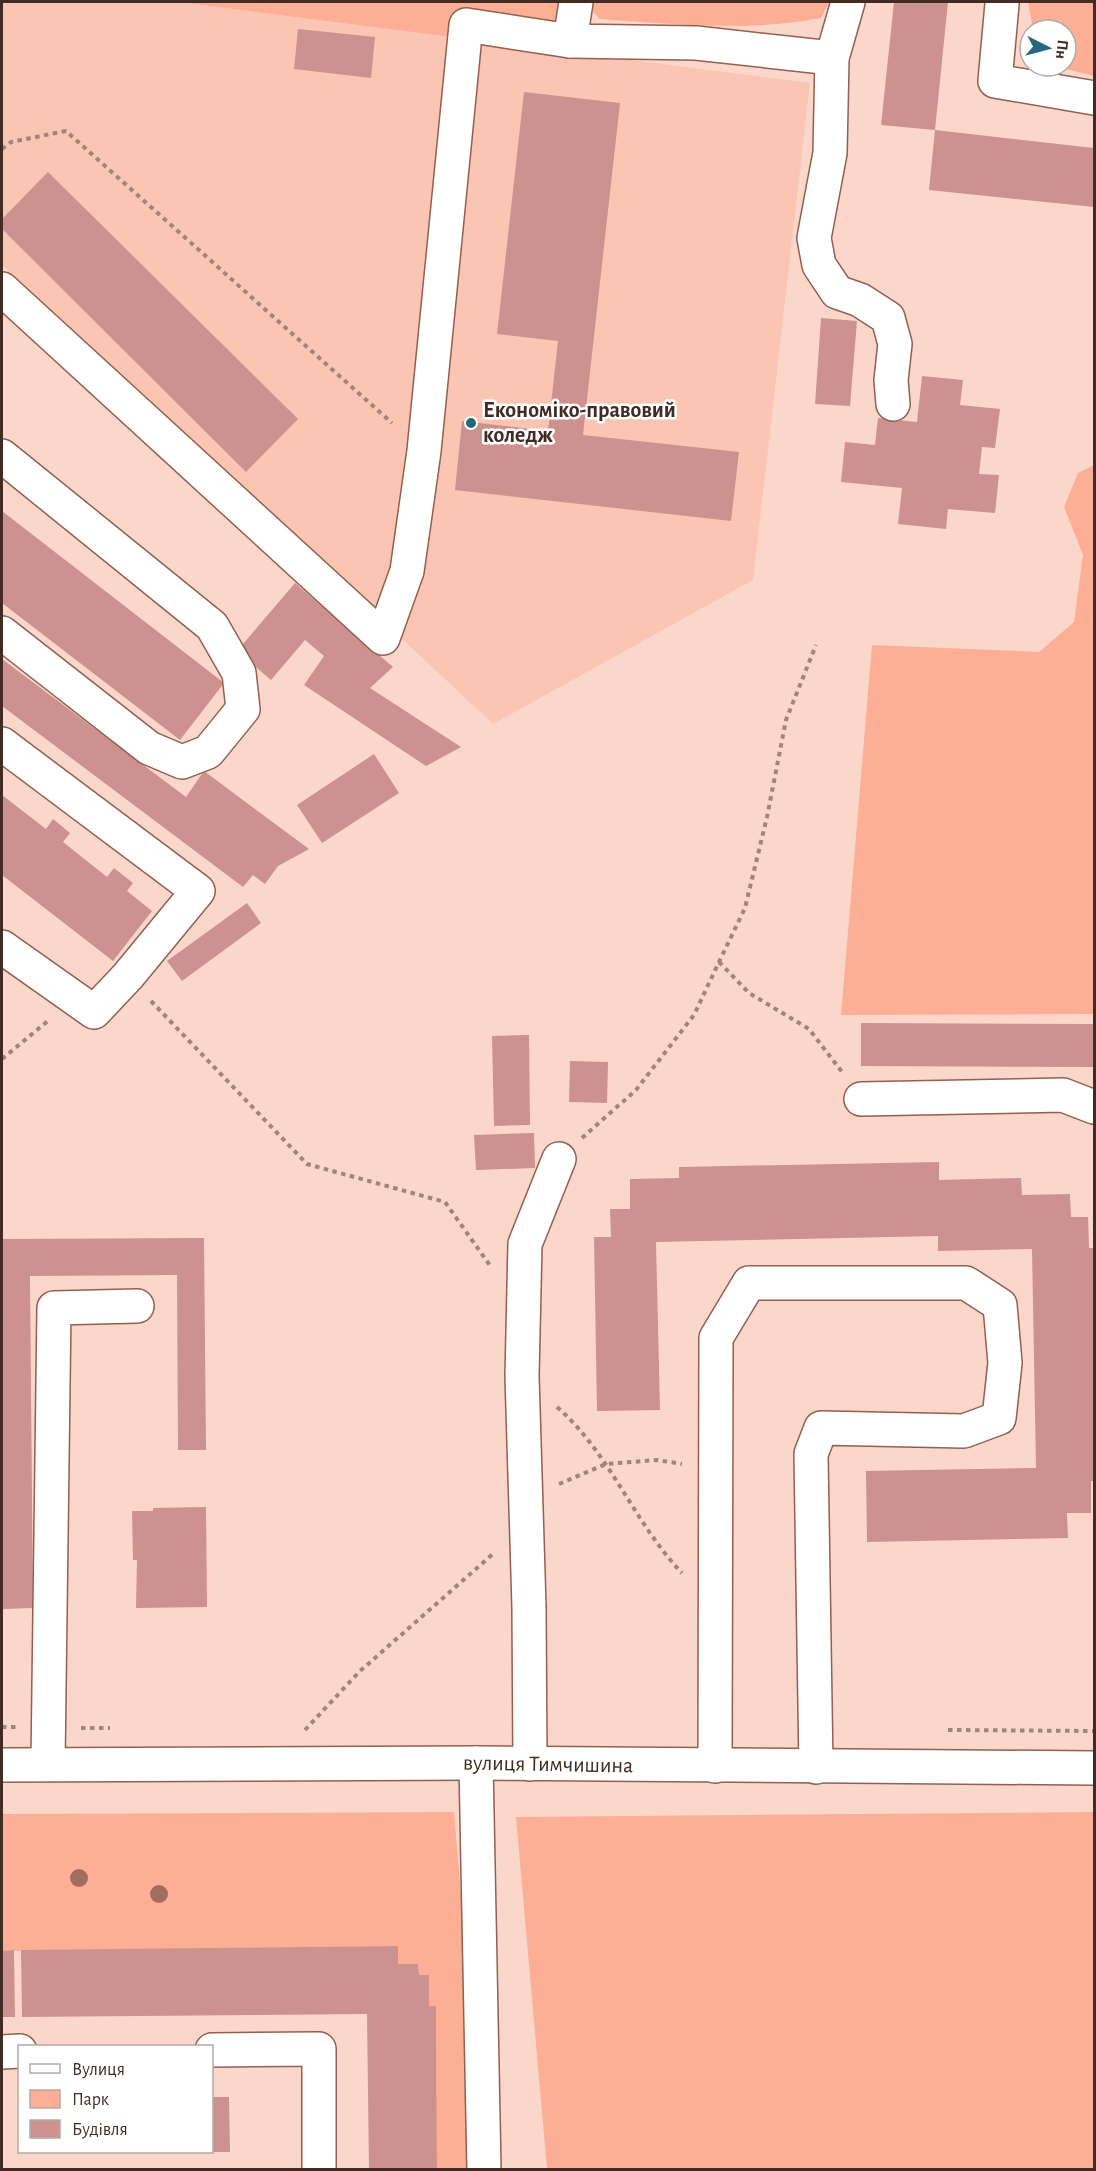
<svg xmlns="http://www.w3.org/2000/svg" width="1096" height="2171" viewBox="0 0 1096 2171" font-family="'Alegreya Sans',sans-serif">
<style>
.built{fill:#fbc5b3}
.green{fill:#fcaf95}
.building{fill:#cd9190}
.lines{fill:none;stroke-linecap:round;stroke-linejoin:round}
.minor-casing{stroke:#935f4e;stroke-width:36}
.path{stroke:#a1847a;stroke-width:4;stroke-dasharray:4.5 4.5;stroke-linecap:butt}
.minor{stroke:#fff;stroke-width:33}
.tree{fill:#a26d5b}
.poi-dot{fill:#27697c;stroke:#fff;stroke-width:2}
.labels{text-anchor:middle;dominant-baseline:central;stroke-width:5;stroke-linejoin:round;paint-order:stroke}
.poi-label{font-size:22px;font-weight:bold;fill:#422b23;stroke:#fff;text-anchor:start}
.street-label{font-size:22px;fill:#422b23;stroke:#fff}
</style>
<rect width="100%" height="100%" fill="#fbd7cb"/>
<!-- built -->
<polygon class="built" points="2,2 179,2 810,83 753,580 493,724 2,265"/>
<!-- green -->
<g class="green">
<polygon points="179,2 560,2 553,50"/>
<path d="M590,2H829L821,18C749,32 673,24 600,19L589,8Z"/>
<polygon points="1028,2 1094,2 1094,76 1054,66 1066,66 1066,30 1033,30"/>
<polygon points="1094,465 1094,1014 841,1015 872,645 1039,652 1074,622 1083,555 1064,507 1078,473"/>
<polygon points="454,1812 467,1967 469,2169 437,2169 436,2006 429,2006 429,1975 419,1975 418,1964 398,1964 398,1946 2,1951 2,1814"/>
<polygon points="1094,1812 1094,2169 547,2169 516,1817"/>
</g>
<!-- building -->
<g class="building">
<polygon points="894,2 948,2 935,130 881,125"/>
<polygon points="298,29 375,37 371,78 294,69"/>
<polygon points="524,92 620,103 583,435 739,452 731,521 455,490 462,421 548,431 558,341 497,334"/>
<polygon points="935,130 1094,148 1094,207 929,190"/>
<polygon points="48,172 298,419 246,472 2,229 2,219"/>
<polygon points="821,318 857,321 850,406 815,404"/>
<polygon points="922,376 963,380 960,405 1000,409 995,448 982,447 979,474 999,475 995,513 948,509 946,529 898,524 902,488 841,482 845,442 875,445 878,418 917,422"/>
<polygon points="2,511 224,683 180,740 2,603"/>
<polygon points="295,583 393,667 370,688 461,747 426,766 304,685 324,656 305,640 271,680 237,651"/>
<polygon points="2,659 186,797 204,771 309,849 278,866 265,884 253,875 243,887 2,706"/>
<polygon points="374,754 399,793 322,843 297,805"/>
<polygon points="2,795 46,829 53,819 70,833 63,842 107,877 114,868 133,883 127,891 152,911 113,961 2,875"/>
<polygon points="247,903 261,923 182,981 167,961"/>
<polygon points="861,1023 1094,1024 1094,1067 861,1066"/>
<polygon points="529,1035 530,1125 494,1126 492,1036"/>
<polygon points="570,1061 608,1062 607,1103 569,1102"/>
<polygon points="534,1133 535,1168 476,1170 474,1135"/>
<polygon points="939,1162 939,1180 1021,1178 1022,1195 1070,1194 1071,1217 1088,1217 1089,1248 1094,1248 1094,1481 1091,1481 1091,1513 1067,1513 1068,1538 867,1542 866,1471 1036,1468 1032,1249 938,1251 938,1236 656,1242 660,1410 597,1411 594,1237 611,1237 610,1209 630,1209 630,1179 679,1178 679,1167"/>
<polygon points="204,1238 206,1450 178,1450 177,1275 30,1276 33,1608 3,1609 2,1239"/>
<polygon points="206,1507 207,1607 136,1608 137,1560 133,1560 132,1511 153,1511 153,1508"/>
<polygon points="398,1946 398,1964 418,1964 419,1975 429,1975 429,2006 436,2006 437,2170 369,2170 367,2014 22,2017 21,1950"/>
<polygon points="14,1950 15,2017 2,2017 2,1951"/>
<polygon points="212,2097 229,2097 230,2152 212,2152"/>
</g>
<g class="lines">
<defs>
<g id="minor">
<polyline points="576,2 570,41 696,43 832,58"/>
<polyline points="848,2 832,58 830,153 814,238 819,265 837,292 860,300 888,318 895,344 891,380 893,404"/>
<polyline points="1002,4 995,81 1094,98"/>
<polyline points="2,289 383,638 407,571 424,451 466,25 570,41"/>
<polyline points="2,456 212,626 239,673 243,709 208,752 182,762 149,748 2,633"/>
<polyline points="2,744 198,891 128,976 94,1012 2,947"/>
<polyline points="861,1099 1063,1095 1094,1107"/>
<polyline points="476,1763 484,2170"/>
<polyline points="48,1764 54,1308 137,1306"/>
<polyline points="530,1764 529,1607 522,1376 525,1244 559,1159"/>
<polyline points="2,1765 476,1763 1094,1768"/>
<polyline points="715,1766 716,1338 749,1283 966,1283 1000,1305 1005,1363 999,1418 964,1431 821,1428 811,1454 816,1767"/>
<polyline points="212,2050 319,2049 319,2170"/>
<polyline points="2,2052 20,2051"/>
</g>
</defs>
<!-- minor casing -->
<use href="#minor" class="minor-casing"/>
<!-- path -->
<g class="path">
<polyline points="2,149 11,142 66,131 392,423"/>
<polyline points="719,962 749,993 809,1029 842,1072"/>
<polyline points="151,1001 307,1164 445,1202 491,1267"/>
<polyline points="2,1059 49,1020"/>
<polyline points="582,1138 636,1090 694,1015 719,962 745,908 767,817 786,720 816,645"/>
<path d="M557,1407C610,1453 634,1523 682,1573"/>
<polyline points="559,1484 606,1464 657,1460 682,1464"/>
<polyline points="2,1727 17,1727"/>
<polyline points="81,1728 110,1728"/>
<polyline points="305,1730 359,1672 494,1553"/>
<polyline points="948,1730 1094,1731"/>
</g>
<!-- minor -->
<use href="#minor" class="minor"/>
</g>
<!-- trees -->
<g class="tree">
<circle cx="79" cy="1878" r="9"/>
<circle cx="159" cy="1894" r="9"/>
</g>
<!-- markers -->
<circle class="poi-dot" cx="471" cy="423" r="6"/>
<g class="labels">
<!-- poi labels -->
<g class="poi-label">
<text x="483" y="410">Економіко-правовий<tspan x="483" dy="25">коледж</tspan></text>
</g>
<!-- street labels -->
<g class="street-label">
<text transform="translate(548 1764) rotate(1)">вулиця Тимчишина</text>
</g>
</g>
<!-- border -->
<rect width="1096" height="2171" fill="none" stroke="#422b23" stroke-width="6"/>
<!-- legend -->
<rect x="18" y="2045" width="195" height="108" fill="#ffffff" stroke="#b3aaa7" stroke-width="1.5"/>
<rect x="30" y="2064" width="30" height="9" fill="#ffffff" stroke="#b3aaa7" stroke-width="1.5"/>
<text x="72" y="2075" font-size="18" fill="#422b23">Вулиця</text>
<rect x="30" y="2090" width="30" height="18" fill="#fcaf95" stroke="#b3aaa7" stroke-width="1.5"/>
<text x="72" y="2105" font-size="18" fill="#422b23">Парк</text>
<rect x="30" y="2120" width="30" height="18" fill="#cd9190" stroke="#b3aaa7" stroke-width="1.5"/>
<text x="72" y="2135" font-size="18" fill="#422b23">Будівля</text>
<!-- north arrow -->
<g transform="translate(1048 48) rotate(96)"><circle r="28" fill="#ffffff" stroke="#b3aaa7" stroke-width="1.5"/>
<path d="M0-4.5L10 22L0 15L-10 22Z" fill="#27697c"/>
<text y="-9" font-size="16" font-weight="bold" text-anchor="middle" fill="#422b23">Пн</text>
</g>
</svg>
